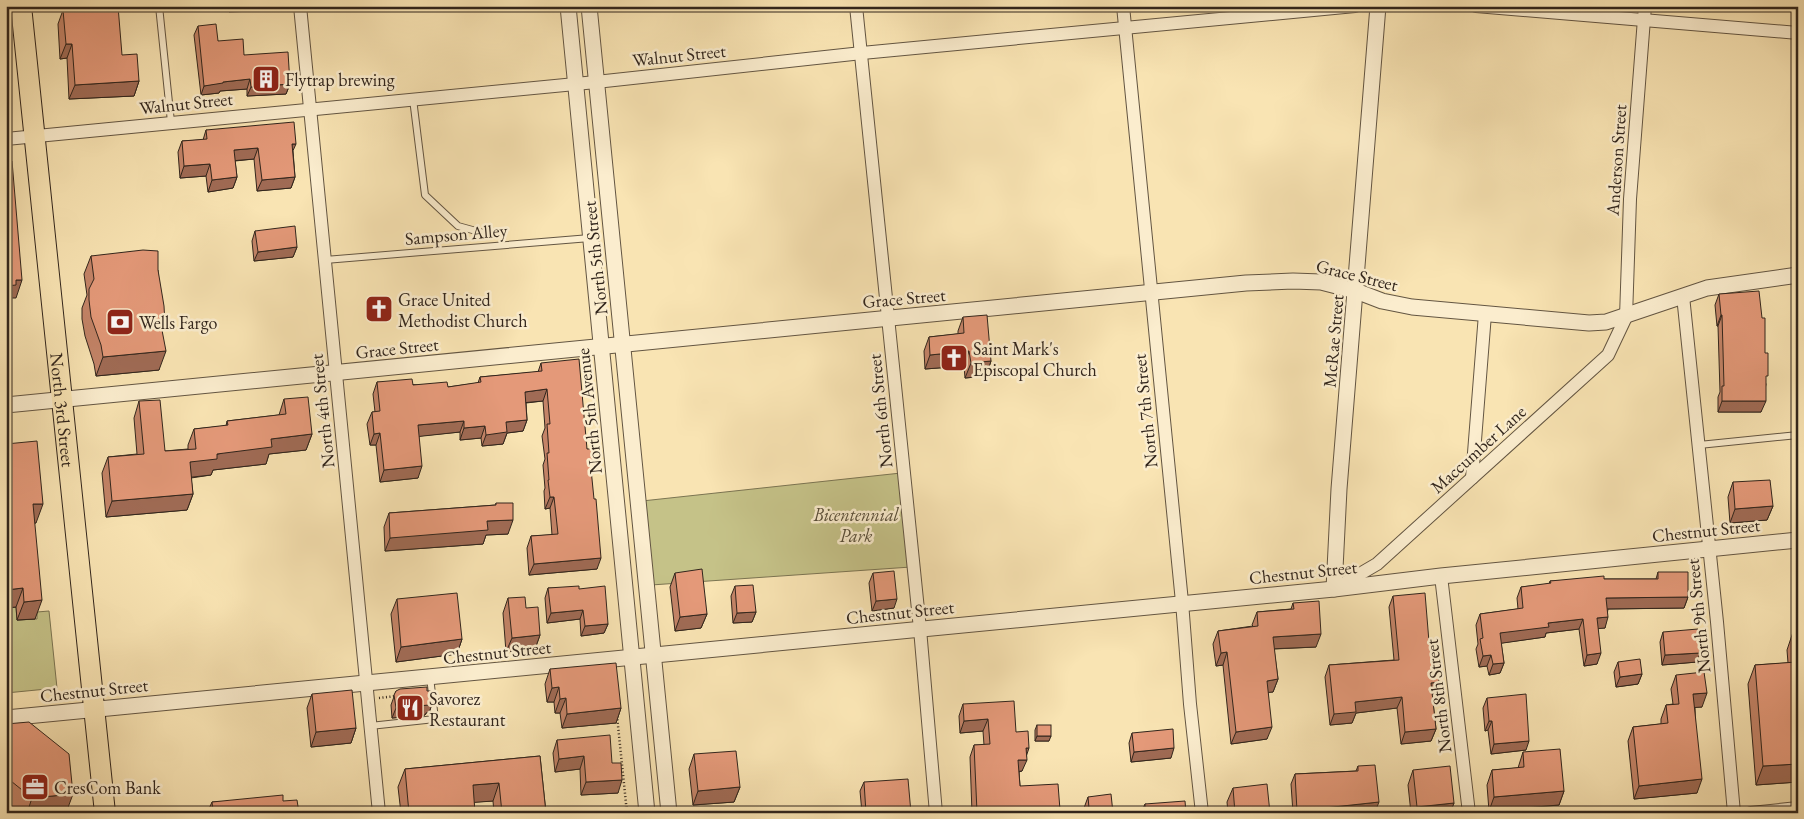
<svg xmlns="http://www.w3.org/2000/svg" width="1804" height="819" viewBox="0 0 1804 819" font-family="'EB Garamond',serif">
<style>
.green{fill:#c5c288;stroke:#7b7452}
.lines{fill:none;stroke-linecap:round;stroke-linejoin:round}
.service-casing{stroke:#635542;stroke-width:8}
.minor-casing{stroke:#635542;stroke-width:14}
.tertiary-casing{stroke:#635542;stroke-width:17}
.primary-casing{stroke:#31251c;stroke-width:22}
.path{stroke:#31251c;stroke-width:2.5;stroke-dasharray:1 2.5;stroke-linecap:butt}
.service{stroke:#fbedce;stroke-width:6}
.minor{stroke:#fbedce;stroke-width:12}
.tertiary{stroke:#fbedce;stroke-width:15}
.primary{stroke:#f9e4b3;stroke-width:20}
.wall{fill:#c48468;stroke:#31251c}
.shaded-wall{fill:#a06b55;stroke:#31251c}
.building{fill:#e49979;stroke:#31251c}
.labels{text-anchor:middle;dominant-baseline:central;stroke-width:5;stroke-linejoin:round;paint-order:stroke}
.street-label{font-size:18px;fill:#31251c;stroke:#fbedce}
.poi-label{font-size:18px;fill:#31251c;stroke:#fbedce;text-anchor:start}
.park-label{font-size:18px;font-style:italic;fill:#564c37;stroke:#fbedce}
</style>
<rect width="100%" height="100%" fill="#f9e4b3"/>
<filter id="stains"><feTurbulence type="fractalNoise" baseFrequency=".004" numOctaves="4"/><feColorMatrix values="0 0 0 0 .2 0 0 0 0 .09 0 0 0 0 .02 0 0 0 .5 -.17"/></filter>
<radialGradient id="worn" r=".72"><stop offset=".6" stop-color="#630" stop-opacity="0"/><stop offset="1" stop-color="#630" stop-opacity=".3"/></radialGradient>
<!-- green -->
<g class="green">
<polygon points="901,473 911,567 651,585 642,501"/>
<polygon points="16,607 17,620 37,619 37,612 49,611 57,688 6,693 6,608"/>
</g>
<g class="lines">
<defs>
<g id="service">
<polyline points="159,6 171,122"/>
<polyline points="413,99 425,195 458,226 487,234"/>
<polyline points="325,260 590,238"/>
<polyline points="1699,445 1798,435"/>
<polyline points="370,726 435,719 430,677"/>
</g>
<g id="minor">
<polyline points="300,6 379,813"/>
<polyline points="856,6 920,629 936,813"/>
<polyline points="1123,6 1182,602 1190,704 1202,813"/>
<polyline points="1476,6 1798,33"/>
<polyline points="6,139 596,82 862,53 1355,6"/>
<polyline points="1683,296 1717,622 1734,813"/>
<polyline points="1472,478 1485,314"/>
<polyline points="1441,576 1469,813"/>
<polyline points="1336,588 1377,564 1608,355 1626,317 1630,199 1645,6"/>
<polyline points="1751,813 1798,808"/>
</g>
<g id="tertiary">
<polyline points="568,6 647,813"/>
<polyline points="589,6 669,813"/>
<polyline points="6,405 1246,283 1293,281 1321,282 1356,291 1382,301 1412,307 1589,323 1606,322 1707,288 1798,275"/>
<polyline points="1334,589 1339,489 1378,6"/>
<polyline points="6,718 1334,589 1441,576 1798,540"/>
</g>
<g id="primary">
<path id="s1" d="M21,6L105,813"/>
</g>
</defs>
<!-- service casing -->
<use href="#service" class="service-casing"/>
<!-- minor casing -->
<use href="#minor" class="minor-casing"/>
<!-- tertiary casing -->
<use href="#tertiary" class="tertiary-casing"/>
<!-- primary casing -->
<use href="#primary" class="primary-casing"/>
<!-- path -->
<g class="path">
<polyline points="379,698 396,696"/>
<polyline points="617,716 627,813"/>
</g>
<!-- service -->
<use href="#service" class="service"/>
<!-- minor -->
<use href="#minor" class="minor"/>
<!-- tertiary -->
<use href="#tertiary" class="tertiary"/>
<!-- primary -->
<use href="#primary" class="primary"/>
</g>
<!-- wall -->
<g class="wall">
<polygon points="63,10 122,55 139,81 134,96 69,99 67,58 60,59 58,24"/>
<polygon points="198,26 218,41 244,55 290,84 286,94 247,96 247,89 220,91 219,93 201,95 194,35"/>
<polygon points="206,130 293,151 295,177 291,188 257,191 254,159 235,161 237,177 233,188 208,192 206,176 180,178 178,152 182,141 203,140"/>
<polygon points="255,231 297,247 293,257 254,261 252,241"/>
<polygon points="91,256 158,270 162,331 159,370 96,376 94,364 85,336 82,319 82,308 87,295 84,274"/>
<polygon points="1719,294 1766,384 1761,412 1718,412 1718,397 1720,392 1718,326 1717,326 1715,305"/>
<polygon points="1798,303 1798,328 1796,307"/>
<polygon points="963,317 991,361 986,376 965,378 964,366 925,369 924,351 929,337 958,334 958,331"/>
<polygon points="541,363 587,449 593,469 591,474 597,569 529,575 527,548 531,536 552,535 550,508 545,509 544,491 545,488 543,465 545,459 542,436 545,428 543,401 526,403 527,420 523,431 507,433 503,444 482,446 481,438 460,440 460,432 419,436 418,478 380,482 376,445 370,445 367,424 372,412 375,412 373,394 377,382 448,387 478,383 480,377 538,372"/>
<polygon points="284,399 312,434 306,450 269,454 266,464 213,470 211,475 191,478 193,494 187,510 106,517 102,473 108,457 137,454 134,418 139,401 165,451 188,449 188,445 194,429 226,426 227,421 279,415"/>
<polygon points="6,444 36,523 34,523 35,619 17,620 16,607 6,608"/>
<polygon points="1733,482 1773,506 1767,520 1730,523 1728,497"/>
<polygon points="496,503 508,534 486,535 483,544 385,551 384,527 389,513 496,505"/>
<polygon points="1658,572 1688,597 1684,608 1608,609 1605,628 1598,628 1597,664 1584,666 1579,629 1546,633 1545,637 1501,643 1504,663 1500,673 1489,675 1487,666 1479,667 1476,649 1478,644 1476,625 1480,614 1518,609 1517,598 1521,587 1549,584 1550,581 1604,579 1656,579"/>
<polygon points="675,573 707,614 701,628 675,631 670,587"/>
<polygon points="873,573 894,608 872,611 869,583"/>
<polygon points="735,586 756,612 752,622 733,623 731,596"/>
<polygon points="548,588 579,589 608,624 604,633 581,636 580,619 547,623 545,598"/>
<polygon points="1393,596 1429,642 1436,661 1434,694 1432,694 1436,729 1431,741 1401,744 1397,708 1356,713 1352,723 1330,725 1325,677 1329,665 1394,660 1389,607"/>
<polygon points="508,598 526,608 540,635 535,649 506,652 503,613"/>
<polygon points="397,599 462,639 457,654 396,662 391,614"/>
<polygon points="1293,603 1316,647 1274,649 1278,679 1273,692 1268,692 1267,739 1231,744 1223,665 1216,666 1213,644 1218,631 1253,626 1252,625 1257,612 1291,609"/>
<polygon points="1798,631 1798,782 1756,785 1748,684 1755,665 1788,663 1787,650 1793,632"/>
<polygon points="1663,632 1697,662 1662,665 1660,642"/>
<polygon points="1618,662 1642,674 1638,684 1616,687 1614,672"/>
<polygon points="550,669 621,708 616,723 562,728 560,713 555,713 554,702 547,702 545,684"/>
<polygon points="1676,675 1702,707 1695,707 1697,793 1634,799 1628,741 1633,727 1661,724 1661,719 1666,705 1673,704 1671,689"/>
<polygon points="396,691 429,712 426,713 425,715 392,718 391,705"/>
<polygon points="312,694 356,728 351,743 311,747 307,708"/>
<polygon points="1487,698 1526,750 1491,754 1488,730 1485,731 1483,708"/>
<polygon points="963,704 1016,732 1026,755 1022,771 1019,772 1020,786 1060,810 1084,808 1088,797 1113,813 972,813 970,757 974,745 984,745 983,731 960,733 959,716"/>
<polygon points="6,724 66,813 20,813 6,802"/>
<polygon points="1037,725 1049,741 1035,741 1035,730"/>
<polygon points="1132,733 1171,758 1131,762 1129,743"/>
<polygon points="557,740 612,763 618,793 581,795 580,769 555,772 553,753"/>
<polygon points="1523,752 1564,791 1559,805 1489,811 1487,785 1492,770 1518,768"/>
<polygon points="694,754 740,787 734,802 693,805 689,769"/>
<polygon points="540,756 546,813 494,813 493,801 474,802 475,813 401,813 398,787 405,769"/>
<polygon points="1358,766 1375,812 1293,813 1291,784 1295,774 1356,771"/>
<polygon points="1413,770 1454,803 1450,813 1411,813 1408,785"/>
<polygon points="864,782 911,813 862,813 860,791"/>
<polygon points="1233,788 1270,813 1228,813 1227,802"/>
<polygon points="283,801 208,811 212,802"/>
<polygon points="1145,804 1186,813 1141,813"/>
</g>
<!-- shaded-wall -->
<g class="shaded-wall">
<polygon points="231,6 280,6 279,10 229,12"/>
<polygon points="66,44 72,44 67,58 60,59"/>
<polygon points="250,79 247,89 220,91 219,93 201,95 204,86 223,82"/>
<polygon points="139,81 134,96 69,99 75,85"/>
<polygon points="290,84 286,94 247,96 251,87"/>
<polygon points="292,144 296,144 291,155"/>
<polygon points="258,148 254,159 230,161 234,150"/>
<polygon points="210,164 206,176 180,178 184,166"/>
<polygon points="237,177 233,188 208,192 212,180"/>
<polygon points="295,177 291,188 257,191 262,180"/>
<polygon points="297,247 293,257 254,261 258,252"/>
<polygon points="16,280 22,280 16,298 11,298 9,303 6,303 6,286"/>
<polygon points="1721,315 1722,315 1718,326 1717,326"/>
<polygon points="166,351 159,370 96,376 103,357"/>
<polygon points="969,351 964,366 925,369 930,355"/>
<polygon points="991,361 986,376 965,378 971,363"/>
<polygon points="547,389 543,401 521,403 525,392"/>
<polygon points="1722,401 1766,401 1761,412 1718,412"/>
<polygon points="527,420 523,431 507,433 503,444 482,446 486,435 506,422"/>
<polygon points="464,421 460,432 414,437 418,425"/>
<polygon points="485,426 481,438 460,440 464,428"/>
<polygon points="380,433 376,445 370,445 374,434"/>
<polygon points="312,434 306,450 269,454 266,464 213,470 211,475 184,478 190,462 271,439"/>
<polygon points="422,466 418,478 380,482 384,470"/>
<polygon points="193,494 187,510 106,517 112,501"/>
<polygon points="550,497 554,497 550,508 545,509"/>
<polygon points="33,504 43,504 36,523 26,523"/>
<polygon points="1773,506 1767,520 1730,523 1735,509"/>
<polygon points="513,520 508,534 486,535 483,544 385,551 390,538 487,521"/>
<polygon points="601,558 597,569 529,575 534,564"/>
<polygon points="23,588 16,607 6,608 6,590"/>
<polygon points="1688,597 1684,608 1602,609 1606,598"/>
<polygon points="897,599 894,608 872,611 876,601"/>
<polygon points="42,600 35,619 17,620 24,602"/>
<polygon points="583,610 580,619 547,623 551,613"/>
<polygon points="756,612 752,622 733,623 737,613"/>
<polygon points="707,614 701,628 675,631 680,617"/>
<polygon points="1608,617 1605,628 1593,629 1597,618"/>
<polygon points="1583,619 1579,629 1546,633 1545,637 1496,644 1500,633 1548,623"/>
<polygon points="608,624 604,633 581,636 585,626"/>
<polygon points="1321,634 1316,647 1268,649 1273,637"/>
<polygon points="540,635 535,649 506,652 512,638"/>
<polygon points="462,639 457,654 396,662 401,647"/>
<polygon points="1227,652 1223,665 1216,666 1221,653"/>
<polygon points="1601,653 1597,664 1584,666 1587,655"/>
<polygon points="1700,653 1697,662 1662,665 1665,655"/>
<polygon points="1491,655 1487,666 1479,667 1483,656"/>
<polygon points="1504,663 1500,673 1489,675 1493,664"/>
<polygon points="1642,674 1638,684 1616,687 1620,677"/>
<polygon points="1278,679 1273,692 1262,693 1267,681"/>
<polygon points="1439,682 1434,694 1427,695 1431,683"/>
<polygon points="559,687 554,702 547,702 552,688"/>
<polygon points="1707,693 1702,707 1688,708 1693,694"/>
<polygon points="1402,697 1397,708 1356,713 1352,723 1330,725 1334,714 1355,702"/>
<polygon points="566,698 560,713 555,713 560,699"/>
<polygon points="429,703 433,703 429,712 426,713 425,715 392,718 396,708"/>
<polygon points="621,708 616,723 562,728 567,714"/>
<polygon points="988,719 983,731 960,733 964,721"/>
<polygon points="1489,721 1492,721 1488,730 1485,731"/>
<polygon points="1272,727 1267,739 1231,744 1236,732"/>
<polygon points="356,728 351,743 311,747 316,732"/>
<polygon points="1436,729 1431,741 1401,744 1405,732"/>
<polygon points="1037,736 1051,736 1049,741 1035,741"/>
<polygon points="1529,741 1526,750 1491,754 1494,744"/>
<polygon points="1026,748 1029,748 1025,760"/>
<polygon points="1174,748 1171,758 1131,762 1134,752"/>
<polygon points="584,756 580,769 555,772 559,759"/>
<polygon points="1018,760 1027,760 1022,771 1014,772"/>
<polygon points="1798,764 1798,782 1756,785 1763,766"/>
<polygon points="1702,779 1697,793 1634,799 1639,786"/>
<polygon points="622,780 618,793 581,795 586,782"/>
<polygon points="499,783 493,801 466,803 473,785"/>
<polygon points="740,787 734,802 693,805 698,791"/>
<polygon points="1564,791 1559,805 1489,811 1494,797"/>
<polygon points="73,794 66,813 27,813 32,798"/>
<polygon points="1379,802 1375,812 1296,813 1297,811"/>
<polygon points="1454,803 1450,813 1415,813 1417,807"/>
<polygon points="1021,808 1019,813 977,813 977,812"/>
</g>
<!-- building -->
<g class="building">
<polygon points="109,6 118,6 122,55 137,54 139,81 75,85 72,44 66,44 63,10"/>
<polygon points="216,24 218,41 243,39 244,55 288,52 290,84 251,87 250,79 223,82 223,83 204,86 198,26"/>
<polygon points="294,122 296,144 292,144 295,177 262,180 258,148 234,150 237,177 212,180 210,164 184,166 182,141 207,139 206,130"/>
<polygon points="12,161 22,280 16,280 16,285 6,286 6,162"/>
<polygon points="295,226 297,247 258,252 255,231"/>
<polygon points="143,250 158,251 158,270 164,306 165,324 161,325 166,351 103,357 101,345 91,317 89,300 89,289 94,279 91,256"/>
<polygon points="1759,291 1762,318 1765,318 1765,353 1768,353 1768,376 1766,376 1766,401 1722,401 1722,386 1724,386 1722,315 1721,315 1719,294"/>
<polygon points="987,315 991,361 971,363 969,351 930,355 929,337 964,333 963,317"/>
<polygon points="579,359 587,449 592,449 593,469 591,469 594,499 596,499 601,558 534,564 531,536 558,534 554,497 550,497 548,480 549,480 547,453 549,453 547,424 550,424 547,389 525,392 527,420 506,422 507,432 486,435 485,426 464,428 464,421 418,425 422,466 384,470 380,433 374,434 372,412 380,411 377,382 412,379 413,385 447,382 448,387 481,382 480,377 542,371 541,363"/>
<polygon points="308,397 312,434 271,439 272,447 217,454 217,459 190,462 193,494 112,501 108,457 144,454 139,401 160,400 165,451 196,449 194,429 228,425 227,421 286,414 284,399"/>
<polygon points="37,441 43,504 33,504 42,600 24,602 23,588 6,590 6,444"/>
<polygon points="1770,480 1773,506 1735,509 1733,482"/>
<polygon points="496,503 513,503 513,520 487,521 488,530 390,538 389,513 496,505"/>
<polygon points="702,569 707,614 680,617 675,573"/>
<polygon points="894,571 897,599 876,601 873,573"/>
<polygon points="1658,572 1688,572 1688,597 1606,598 1608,617 1597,618 1601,653 1587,655 1583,619 1548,623 1549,627 1500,633 1504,663 1493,664 1491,655 1483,656 1480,639 1483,638 1480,614 1523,608 1521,587 1551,583 1550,581 1604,576 1604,579 1658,579"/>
<polygon points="753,585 756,612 737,613 735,586"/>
<polygon points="579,586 579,589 605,586 608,624 585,626 583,610 551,613 548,588"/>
<polygon points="457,593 462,639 401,647 397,599"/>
<polygon points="1425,593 1429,642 1436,641 1438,656 1435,656 1439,682 1431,683 1436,729 1405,732 1402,697 1355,702 1356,712 1334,714 1329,665 1399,660 1393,596"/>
<polygon points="525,597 526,608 538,607 540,635 512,638 508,598"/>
<polygon points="1319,601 1321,634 1273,637 1278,679 1267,681 1272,727 1236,732 1227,652 1221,653 1218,631 1258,626 1257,612 1294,609 1293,603"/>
<polygon points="1698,629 1700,653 1665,655 1663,632"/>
<polygon points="1798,631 1798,764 1763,766 1755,665 1796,662 1793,632"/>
<polygon points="1640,659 1642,674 1620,677 1618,662"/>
<polygon points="616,663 621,708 567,714 566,698 560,699 559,687 552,688 550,669"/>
<polygon points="1704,672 1707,693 1693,694 1702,779 1639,786 1633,727 1668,723 1666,705 1679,704 1676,675"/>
<polygon points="427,687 427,691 431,691 433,703 429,703 429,705 396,708 394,695 396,691 400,689"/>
<polygon points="352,690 356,728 316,732 312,694"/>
<polygon points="1526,694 1529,741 1494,744 1492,721 1489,721 1487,698"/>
<polygon points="1014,701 1016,732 1028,731 1029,748 1026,748 1027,760 1018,760 1020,786 1058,784 1060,810 1089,808 1088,797 1111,794 1113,813 1022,813 1021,808 977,812 974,745 990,744 988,719 964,721 963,704"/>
<polygon points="29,722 69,754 73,794 32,798 6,777 6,724"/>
<rect x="1037" y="725" width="14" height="11"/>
<polygon points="1173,729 1174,748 1134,752 1132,733"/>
<polygon points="610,735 612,763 621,763 622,780 586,782 584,756 559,759 557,740"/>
<polygon points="1560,749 1564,791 1494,797 1492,770 1524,767 1523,752"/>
<polygon points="736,751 740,787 698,791 694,754"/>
<polygon points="540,756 546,813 502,813 499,783 473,785 475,813 409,813 405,769"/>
<polygon points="1375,765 1379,802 1297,811 1295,774 1358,771 1358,766"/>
<polygon points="1450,766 1454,803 1417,807 1413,770"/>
<polygon points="908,779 911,813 866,813 864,782"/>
<polygon points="1267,784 1270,813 1235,813 1233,788"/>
<polygon points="283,795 283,801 297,800 299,813 193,813 213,811 212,802"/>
<polygon points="1185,801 1186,813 1145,813 1145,804"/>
<polygon points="628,807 629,813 571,813"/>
</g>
<!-- icons -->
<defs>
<symbol id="building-square" viewBox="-11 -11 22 22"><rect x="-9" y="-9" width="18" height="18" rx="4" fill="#8f2418" stroke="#fbedce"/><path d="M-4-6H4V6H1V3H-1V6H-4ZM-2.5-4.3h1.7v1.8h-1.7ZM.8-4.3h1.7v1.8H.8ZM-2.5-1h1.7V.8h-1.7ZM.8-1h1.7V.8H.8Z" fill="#fff"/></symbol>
<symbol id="church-square" viewBox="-11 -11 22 22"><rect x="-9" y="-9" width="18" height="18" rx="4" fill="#8f2418" stroke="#fbedce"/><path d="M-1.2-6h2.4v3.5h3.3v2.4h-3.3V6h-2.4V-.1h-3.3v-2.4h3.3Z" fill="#fff"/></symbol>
<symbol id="bank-square" viewBox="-11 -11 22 22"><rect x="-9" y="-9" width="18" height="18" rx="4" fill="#8f2418" stroke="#fbedce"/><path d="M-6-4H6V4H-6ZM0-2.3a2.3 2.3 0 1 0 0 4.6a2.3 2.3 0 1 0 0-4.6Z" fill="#fff"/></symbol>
<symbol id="restaurant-square" viewBox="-11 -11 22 22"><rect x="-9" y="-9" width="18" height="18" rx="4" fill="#8f2418" stroke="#fbedce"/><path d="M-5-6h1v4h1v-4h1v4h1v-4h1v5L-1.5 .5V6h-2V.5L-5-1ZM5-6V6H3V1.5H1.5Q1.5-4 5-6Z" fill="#fff"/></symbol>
<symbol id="office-square" viewBox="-11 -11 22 22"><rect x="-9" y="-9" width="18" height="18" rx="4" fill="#8f2418" stroke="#fbedce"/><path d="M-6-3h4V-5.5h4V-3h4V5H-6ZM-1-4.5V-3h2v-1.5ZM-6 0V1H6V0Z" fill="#fff"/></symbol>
</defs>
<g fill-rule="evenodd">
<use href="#building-square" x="250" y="63" width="32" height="32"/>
<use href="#church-square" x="363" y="293" width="32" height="32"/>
<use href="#bank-square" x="104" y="306" width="32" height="32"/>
<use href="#church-square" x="938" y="342" width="32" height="32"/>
<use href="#restaurant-square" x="394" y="692" width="32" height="32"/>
<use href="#office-square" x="19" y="771" width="32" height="32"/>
</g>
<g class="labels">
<!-- street labels -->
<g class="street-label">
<text transform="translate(679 55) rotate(-6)">Walnut Street</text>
<text transform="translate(186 103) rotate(-6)">Walnut Street</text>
<text transform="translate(1616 160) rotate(-86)">Anderson Street</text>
<text transform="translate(456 234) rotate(-5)">Sampson Alley</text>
<text transform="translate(595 258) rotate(-96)">North 5th Street</text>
<text transform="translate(1357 275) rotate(14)">Grace Street</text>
<text transform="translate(904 298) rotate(-5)">Grace Street</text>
<text transform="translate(1333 341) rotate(-85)">McRae Street</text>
<text transform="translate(397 348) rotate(-6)">Grace Street</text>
<text stroke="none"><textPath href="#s1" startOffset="406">North 3rd Street</textPath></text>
<text transform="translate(322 411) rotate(-96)">North 4th Street</text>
<text transform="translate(589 411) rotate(-96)">North 5th Avenue</text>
<text transform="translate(880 411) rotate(-96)">North 6th Street</text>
<text transform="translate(1145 411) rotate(-96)">North 7th Street</text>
<text transform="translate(1478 449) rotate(-42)">Maccumber Lane</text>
<text transform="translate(1706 530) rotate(-6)">Chestnut Street</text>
<text transform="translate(1303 572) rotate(-6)">Chestnut Street</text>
<text transform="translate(900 612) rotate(-6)">Chestnut Street</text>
<text transform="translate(1698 616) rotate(-96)">North 9th Street</text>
<text transform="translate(497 652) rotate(-6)">Chestnut Street</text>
<text transform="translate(94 690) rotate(-6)">Chestnut Street</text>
<text transform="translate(1438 696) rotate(-97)">North 8th Street</text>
</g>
<!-- poi labels -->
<g class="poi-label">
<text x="285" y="79">Flytrap brewing</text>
<text x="398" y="299">Grace United<tspan x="398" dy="21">Methodist Church</tspan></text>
<text x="139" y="322">Wells Fargo</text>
<text x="973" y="348">Saint Mark's<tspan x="973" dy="21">Episcopal Church</tspan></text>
<text x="429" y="698">Savorez<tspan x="429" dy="21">Restaurant</tspan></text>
<text x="54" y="787">CresCom Bank</text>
</g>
<!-- park labels -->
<g class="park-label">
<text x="856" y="514">Bicentennial<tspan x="856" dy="21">Park</tspan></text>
</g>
</g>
<!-- margin -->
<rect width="1804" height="819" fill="none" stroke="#f9e4b3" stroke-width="25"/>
<rect x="8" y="8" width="1789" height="804" fill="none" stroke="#31251c" stroke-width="2.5"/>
<rect x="12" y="12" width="1779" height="794" fill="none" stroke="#31251c"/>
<rect width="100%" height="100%" filter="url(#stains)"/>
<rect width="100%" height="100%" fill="url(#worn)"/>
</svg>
